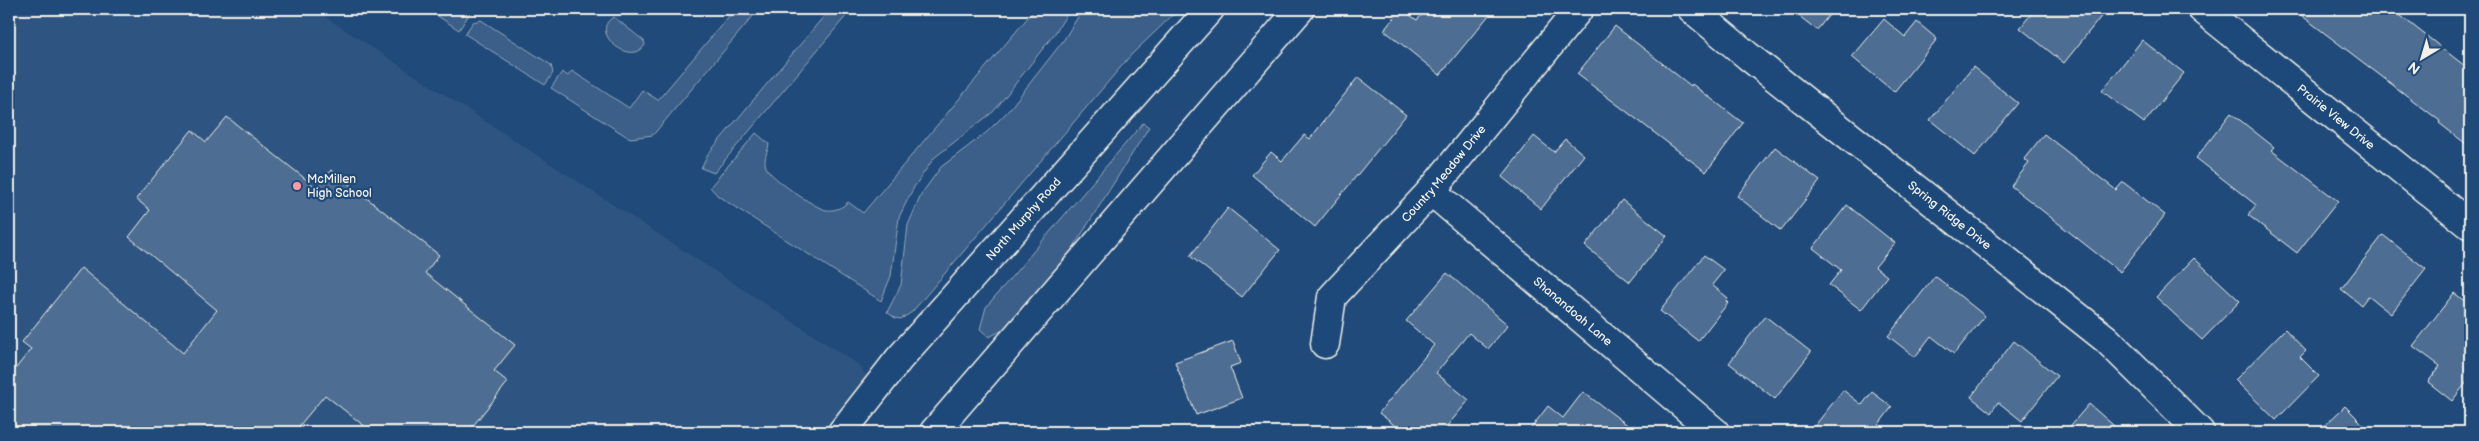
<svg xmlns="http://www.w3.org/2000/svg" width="2479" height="441" viewBox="0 0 2479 441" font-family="'Balsamiq Sans',sans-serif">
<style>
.built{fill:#2d5581}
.green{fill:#3a5f88;stroke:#97a8b8}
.building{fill:#4d6e92;stroke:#f4f1e8}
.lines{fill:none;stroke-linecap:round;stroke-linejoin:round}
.minor-casing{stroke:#f4f1e8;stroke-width:31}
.secondary-casing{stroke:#f4f1e8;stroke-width:31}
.minor{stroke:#1f4a7a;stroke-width:28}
.secondary{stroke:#1f4a7a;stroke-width:28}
.poi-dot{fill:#ff9aa2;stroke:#1f4a7a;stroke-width:2}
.labels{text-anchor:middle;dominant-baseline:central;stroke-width:4.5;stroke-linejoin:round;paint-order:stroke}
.street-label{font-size:12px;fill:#f4f1e8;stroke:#1f4a7a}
.poi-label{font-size:12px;fill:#f4f1e8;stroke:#1f4a7a;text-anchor:start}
</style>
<rect width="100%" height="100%" fill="#1f4a7a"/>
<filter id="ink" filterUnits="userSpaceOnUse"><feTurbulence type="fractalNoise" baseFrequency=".02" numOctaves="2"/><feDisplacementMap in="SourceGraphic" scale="10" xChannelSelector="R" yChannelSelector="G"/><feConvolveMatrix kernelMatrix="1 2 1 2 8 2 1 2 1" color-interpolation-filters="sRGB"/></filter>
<g filter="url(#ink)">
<!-- built -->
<polygon class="built" points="9,9 313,9 856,363 862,369 867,379 833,432 9,432"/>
<!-- green -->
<g class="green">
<polygon points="427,9 464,9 470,13 459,30"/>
<polygon points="735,9 759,9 653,135 631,138 626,136 551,88 562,72 568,76 572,71 629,108 642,90 658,100"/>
<polygon points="830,9 852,9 714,173 701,168 708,154"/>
<path d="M1035,9H1070L1055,33L994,111L934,158L914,187L899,217L891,276L881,301L718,196L710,187L756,133L769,144C768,152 763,158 766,167C769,177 815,208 826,210C835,211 842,208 848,202L863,213Z"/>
<polygon points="1083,9 1179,9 1131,55 912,312 901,319 895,318 887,312 901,285 908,225 922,193 941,167 987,132 1008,111 1063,41"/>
<path d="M614,17L644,41L645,45C631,68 587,31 614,17Z"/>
<polygon points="481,20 551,65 553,73 545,85 465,34 473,22"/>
<polygon points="1143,123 1149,127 1071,251 1012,322 1003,330 989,337 980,329 986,307"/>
</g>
<!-- building -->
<g class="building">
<polygon points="1401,9 1417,20 1427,9 1494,9 1440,75 1384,30"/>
<polygon points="1790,9 1834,9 1817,30"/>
<polygon points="2035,9 2107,9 2064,63 2020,28"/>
<polygon points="2293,9 2392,9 2470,70 2470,147 2439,123 2440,121"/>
<polygon points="1884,19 1905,37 1917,22 1937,39 1894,92 1852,57"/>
<polygon points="1615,26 1691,86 1692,84 1743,123 1706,172 1577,74"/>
<polygon points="2142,40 2184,73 2144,123 2102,91"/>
<polygon points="1973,67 2018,103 1975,156 1930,120"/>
<polygon points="1358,77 1406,115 1315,227 1252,175 1271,152 1282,161 1304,135 1310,139"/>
<polygon points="2231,113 2274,147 2271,150 2338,201 2297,253 2248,215 2256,205 2196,158"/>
<polygon points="227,117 317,188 331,170 439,255 425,273 515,345 494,371 508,382 468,432 372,432 325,395 294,432 9,432 9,377 31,349 22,342 81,268 183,353 217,310 129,237 150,210 136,199 192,130 206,142"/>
<polygon points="2044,134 2116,190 2123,182 2165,215 2120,272 2011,186 2029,163 2024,159"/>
<polygon points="1534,136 1554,152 1565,139 1584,155 1541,209 1502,177"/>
<polygon points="1775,147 1820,181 1781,231 1737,196"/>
<polygon points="1622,200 1667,236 1630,282 1585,246"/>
<polygon points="1847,205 1895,243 1875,267 1887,276 1861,310 1829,285 1841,270 1813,248"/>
<polygon points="1228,208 1280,250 1242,297 1190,256"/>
<polygon points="2383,235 2426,269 2391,314 2368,296 2361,305 2341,289"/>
<polygon points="1704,255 1724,270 1712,285 1728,298 1726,301 1728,303 1698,341 1660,311"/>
<polygon points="2194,258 2240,301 2202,340 2156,297"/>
<polygon points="1447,273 1508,325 1488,349 1469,333 1436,373 1469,400 1442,432 1403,432 1379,413 1434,345 1406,321"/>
<polygon points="1935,276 1985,316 1954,354 1931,336 1915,357 1888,336"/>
<polygon points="2454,293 2470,305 2470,378 2452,401 2428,382 2440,366 2413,346"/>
<polygon points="1765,316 1811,352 1775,399 1729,363"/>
<polygon points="2285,329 2306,351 2300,357 2319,376 2276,420 2235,380"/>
<polygon points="1233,341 1241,363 1230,367 1242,398 1196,415 1175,362"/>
<polygon points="2014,341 2057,376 2022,421 1998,402 1991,413 1971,397"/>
<polygon points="1843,390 1862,405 1872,392 1892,407 1873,432 1810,432"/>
<polygon points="1583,392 1637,432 1528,432 1548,406 1563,418"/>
<polygon points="2089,404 2121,432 2065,432"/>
<polygon points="2345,406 2371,432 2318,432"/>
</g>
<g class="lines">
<defs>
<g id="minor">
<path id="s1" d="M1692,9L1748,56L2106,339L2200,432"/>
<path id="s2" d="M2202,9L2470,225"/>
<path id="s3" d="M1431,191L1715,432"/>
<path id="s4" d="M1325,344L1332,297L1431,191L1579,9"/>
</g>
<g id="secondary">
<path id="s5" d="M842,432L899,359L1210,9"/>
<polyline points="934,432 1300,9"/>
</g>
</defs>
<!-- minor casing -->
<use href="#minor" class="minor-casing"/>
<!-- secondary casing -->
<use href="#secondary" class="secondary-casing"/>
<!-- minor -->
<use href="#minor" class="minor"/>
<!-- secondary -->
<use href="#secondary" class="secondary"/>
</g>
</g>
<!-- markers -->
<circle class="poi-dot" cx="297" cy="186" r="5"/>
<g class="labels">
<!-- street labels -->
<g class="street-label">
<text stroke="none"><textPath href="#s2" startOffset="172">Prairie View Drive</textPath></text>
<text stroke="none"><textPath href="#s4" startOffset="214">Country Meadow Drive</textPath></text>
<text stroke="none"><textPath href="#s1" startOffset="330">Spring Ridge Drive</textPath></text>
<text stroke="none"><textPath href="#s5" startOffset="280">North Murphy Road</textPath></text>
<text stroke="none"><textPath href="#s3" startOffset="186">Shanandoah Lane</textPath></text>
</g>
<!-- poi labels -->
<g class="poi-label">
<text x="307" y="179">McMillen<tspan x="307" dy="14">High School</tspan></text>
</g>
</g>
<!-- margin -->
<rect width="2479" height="441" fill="none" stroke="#1f4a7a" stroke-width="30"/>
<rect x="15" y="15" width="2449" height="411" fill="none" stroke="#f4f1e8" stroke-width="2" filter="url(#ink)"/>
<!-- north arrow -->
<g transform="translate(2422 58) rotate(218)" stroke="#1f4a7a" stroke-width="4" paint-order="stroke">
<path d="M0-4L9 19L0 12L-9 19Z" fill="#f4f1e8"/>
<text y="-8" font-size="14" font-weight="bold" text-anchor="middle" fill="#f4f1e8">N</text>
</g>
</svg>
